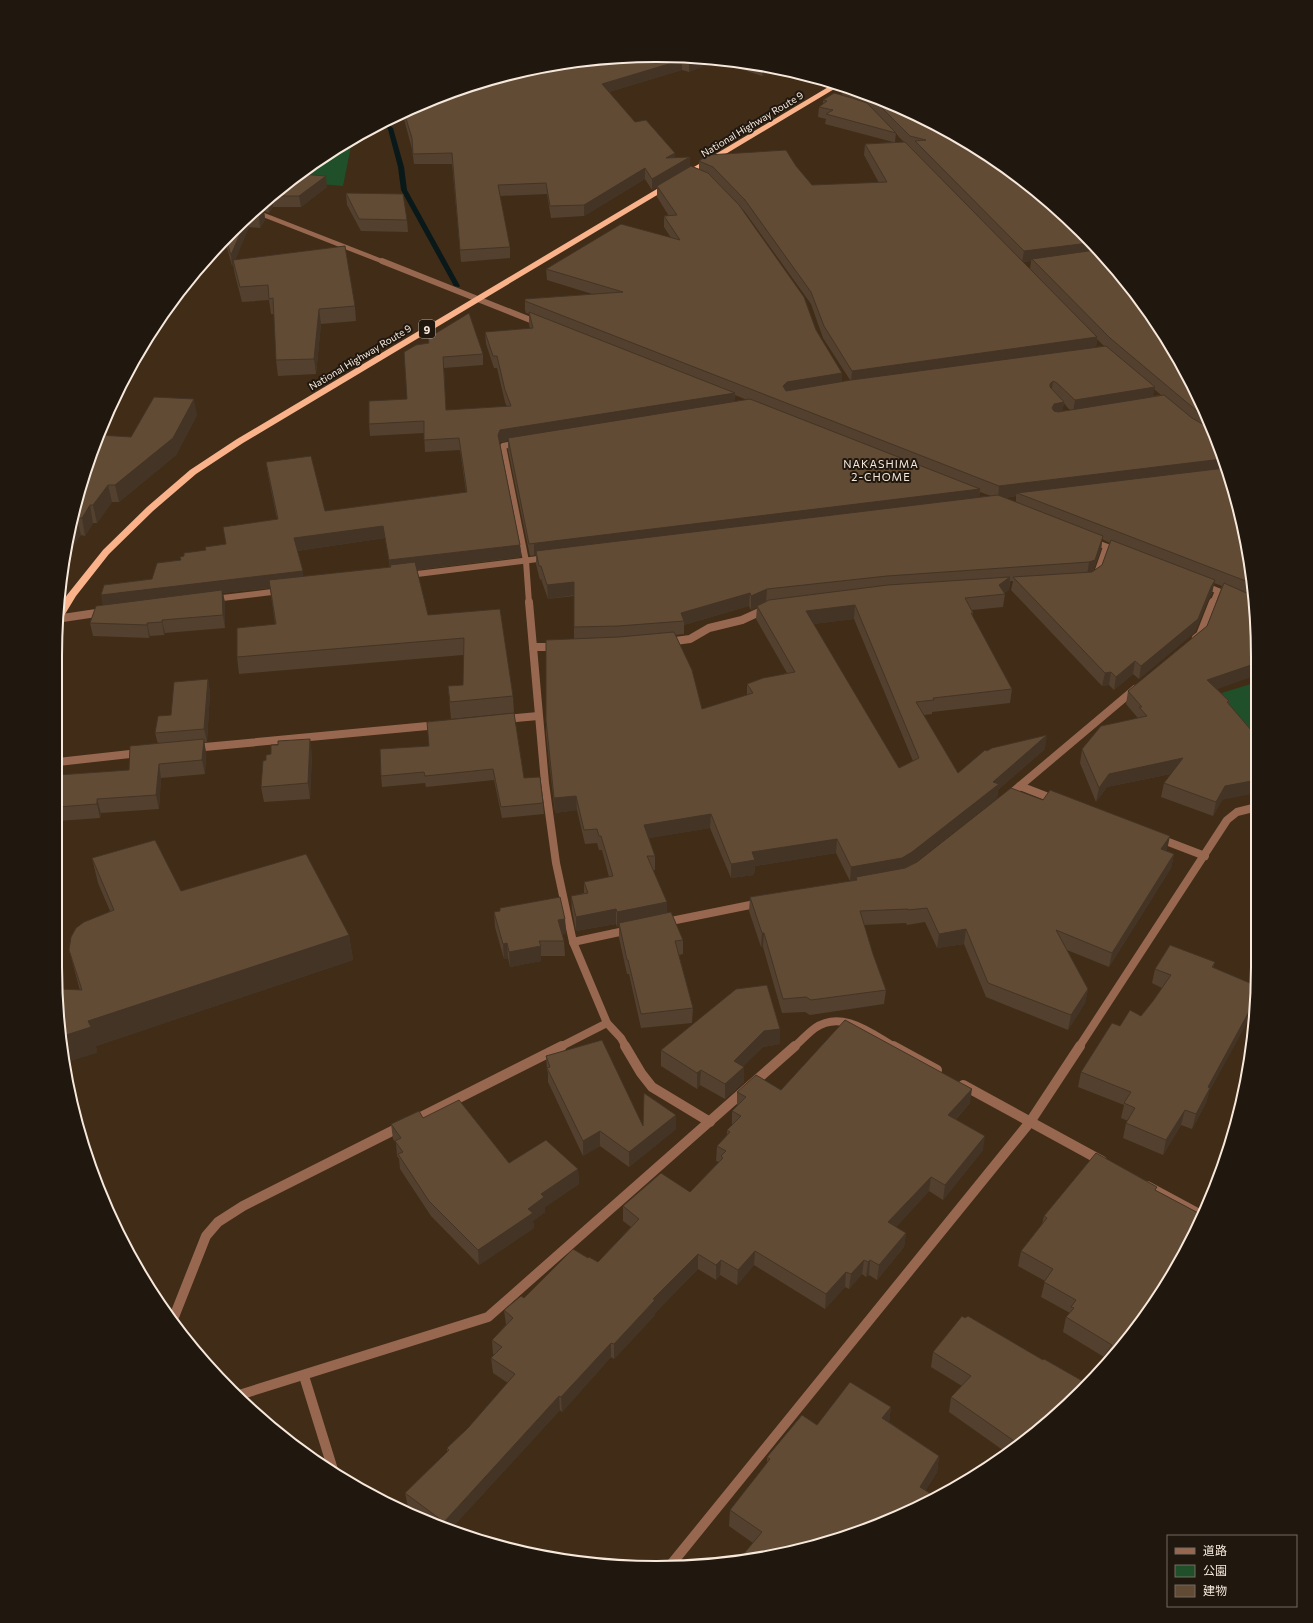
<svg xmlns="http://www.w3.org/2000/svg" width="1313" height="1623" viewBox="0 0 1313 1623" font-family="Commissioner,'Noto Sans JP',sans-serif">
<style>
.green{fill:#1f502a}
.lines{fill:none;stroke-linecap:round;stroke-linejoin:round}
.stream{fill:#091818;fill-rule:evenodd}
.minor-far3{stroke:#97684f;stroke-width:4.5}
.minor-far2{stroke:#97684f;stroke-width:6}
.minor-far1{stroke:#97684f;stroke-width:8}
.minor{stroke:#97684f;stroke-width:10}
.trunk{fill:#fab28a;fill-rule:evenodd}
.wall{fill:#53402e;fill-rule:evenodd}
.shaded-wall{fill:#443425}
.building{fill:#614b35;stroke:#443425;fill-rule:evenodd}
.labels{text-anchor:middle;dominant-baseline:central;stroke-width:4;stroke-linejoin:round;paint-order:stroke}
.far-street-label{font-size:10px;fill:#f6e9dc;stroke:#20170e}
.shield{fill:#20170e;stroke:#b6aa9e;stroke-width:1}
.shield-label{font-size:11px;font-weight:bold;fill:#f6e9dc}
.far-neighbourhood-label{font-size:11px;letter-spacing:1px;fill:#f6e9dc;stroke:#20170e}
.rim{fill:none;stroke:#f6e9dc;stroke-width:2}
</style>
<rect width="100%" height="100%" fill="#402c17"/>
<!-- green -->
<g class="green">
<polygon points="352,141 343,186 288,181 291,179"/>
<polygon points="1257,682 1257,748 1212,696"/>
</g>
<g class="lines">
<!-- stream -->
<polygon class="stream" points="384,121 393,128 404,167 407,190 460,286 459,287 454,286 401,190 398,167 388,129 380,123"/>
<!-- minor-far3 -->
<polyline class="minor-far3" points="256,212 384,262"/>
<!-- minor-far2 -->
<g class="minor-far2">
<polyline points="382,261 538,323"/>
<polyline points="518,443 503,446 526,561 529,603"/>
<polyline points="1092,541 1118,551"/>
<polyline points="409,575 546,558"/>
<polyline points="1096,576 1106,547"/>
<polyline points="1204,585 1230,596"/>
<polyline points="214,599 280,591"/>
<polyline points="1213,603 1218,591"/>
</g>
<!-- minor-far1 -->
<g class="minor-far1">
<polyline points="529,602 545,783 556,863 573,942 607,1023 621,1038 626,1047"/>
<polyline points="56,619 103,612"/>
<polyline points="1196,638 1200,635 1213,602"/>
<polyline points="668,642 690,639 709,628 742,620 766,609"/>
<polyline points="533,647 556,647"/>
<polyline points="505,719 538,716"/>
<polyline points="194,748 438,725"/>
<polyline points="58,762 139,753"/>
<polyline points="1020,786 1056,800"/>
<polyline points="1008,796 1135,689"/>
<polyline points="1158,838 1205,856"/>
<polyline points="666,922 760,903"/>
<polyline points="573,942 629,930"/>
<polyline points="560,1047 607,1023"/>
<path d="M794,1047C801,1041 808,1033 815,1028C842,1009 872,1034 895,1047"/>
<polyline points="1079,1047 1227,820 1237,812 1257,807"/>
</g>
<!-- minor -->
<g class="minor">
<polyline points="625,1046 641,1073 652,1087 710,1122"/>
<polyline points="893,1046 937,1070"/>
<polyline points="963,1085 1102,1161"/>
<polyline points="413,1121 562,1046"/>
<polyline points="1147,1186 1199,1214"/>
<polyline points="172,1322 206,1236 218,1222 243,1206 400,1127"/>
<polyline points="304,1376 334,1473"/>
<polyline points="236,1396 488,1317 795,1046"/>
<polyline points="669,1567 1030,1122 1080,1046"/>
</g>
<!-- trunk -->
<polygon class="trunk" points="835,83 841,85 243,443 196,474 153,511 109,554 76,596 59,624 56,625 57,612 67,595 103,550 147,507 190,470 237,439"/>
</g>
<!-- wall -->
<g class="wall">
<path d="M617,56L735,60L776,70L762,76L716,61L689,72L682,70L609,92L635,122L675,153V158L690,166L699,169V161L796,166L812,185L879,183L864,155L865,144L893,142L825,124L826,119L818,117L819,107L823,104V100L842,95L843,87H850L957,135L1196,390L1237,501L1257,617L1217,689L1229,701L1222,800L1213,816L1161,797L1164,783L1171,774L1107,787L1096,802L1080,763L1082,749L1137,718V717L1126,704L1128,691L1207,626L1222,586L1214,583L1212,593L1208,600L1195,632L1139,679L1133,674L1114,690L1109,685L1102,686L1011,590L1013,581H1010L1009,590L1004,593L1005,594L1003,607L972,610L973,613L972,616L1012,689L1010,703L932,712V714L924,715L958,773L987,751L1045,749L998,790L997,798L913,864L1167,851L1174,854L1171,868L1109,967L1067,950L1088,989L1085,1003L1068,1030L986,997L964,944L937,948L925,922L907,925L906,923L864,925L873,954L886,990L884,1004L810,1015L805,1012L782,1013L763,947H761L749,911L750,897L856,880L850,881L836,853L755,866L754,875L731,878L710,828L649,838L655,856V870H653L667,913L683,940V954L679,955L693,1008L692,1023L641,1028L629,974H627L619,938V926L617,927L616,924L576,931L572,910L571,896L584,893V882L609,877L602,850H599L597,843L585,844L577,810L555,813L546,734V720L574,639V596L548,599L541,579L540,580L536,564V555L530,556L508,450V441L500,442V444L520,545L521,557L417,570L428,615L500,609L513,696L514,713L524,778L543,803L544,814L502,818L494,780L426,787L425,783L382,787L381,776L429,746L512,713L451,719L448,686L463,685V655L239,674L237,657L275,624L270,588L223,593L225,603V628L165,633L164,635L150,636L149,638L93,636L90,623L103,605L152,579L181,560L184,556L226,544L277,519L268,475L266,462L325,511L466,492L460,450L425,452L424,433L370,436L369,424L407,399L428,344V338L483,354V365L444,368L446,410L507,407L505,402L497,368H494L486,344L485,332L530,329L529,324V314L526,313L525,310V299L592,294L547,280L546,269L671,238L664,227V216H669L657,197V187L652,190L645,179L584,216L551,218L547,194L500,196L510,247V258L461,262L452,164H414L412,149L404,119L390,117L501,76ZM896,133L898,136L904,142H895ZM741,208L745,212L811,304L823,338L850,380L842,382L816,330ZM1031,261L1030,269L1023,262ZM1097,339L1104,346L1096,347ZM1154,389L1161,395L1153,396ZM735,395L747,400L734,402ZM1064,403L1067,407L1070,410L1062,411ZM980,492L991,496L979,497ZM1016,496V502L1005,498ZM385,538L390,568L303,577L297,551ZM1102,539L1110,543L1102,565L1093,571L1101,549ZM749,606L751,610L757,607L756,619L787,673L747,684V695L702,709L675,635L684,634V625ZM854,619L913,761L899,768L813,624Z"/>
<polygon points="291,179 327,187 301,207 273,207 269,213 264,211 265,220 260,228 249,227 235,259 355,306 356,321 321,324 316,374 278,376 276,360 274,314 271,314 269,300 242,302 235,275 233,264 232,266 225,240"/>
<polygon points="346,193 407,220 408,232 361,231 347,205"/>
<polygon points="197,415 176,455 119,502 112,502 97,523 93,523 85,536 81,535 64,558 98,435 131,437"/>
<polygon points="208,679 210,693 207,742 204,742 206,753 205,774 161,778 159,809 101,813 100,818 58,821 58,775 129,770 158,744 155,733 171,715"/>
<polygon points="312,754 310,799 264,802 261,787"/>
<polygon points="92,858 181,891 349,935 353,960 96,1046 97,1053 69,950 110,911 98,883"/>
<polygon points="500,908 565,919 566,934 562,934 564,941 565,956 541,956 541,961 510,967 508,958 504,959 495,927 494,912 500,911"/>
<polygon points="1215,962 1213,968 1209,1092 1206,1103 1192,1129 1181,1125 1163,1155 1123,1138 1126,1123 1128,1121 1121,1118 1124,1105 1078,1087 1081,1072 1120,1026 1141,1016 1153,1001 1162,988 1152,983 1155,969"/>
<polygon points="780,1044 763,1047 743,1066 744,1067 744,1082 725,1099 700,1085 697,1089 661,1066 661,1050"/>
<polygon points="546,1056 643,1126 676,1129 629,1167 600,1146 583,1156 548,1082 548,1073 547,1070"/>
<polygon points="781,1090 970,1103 956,1119 983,1150 943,1200 929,1191 896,1227 906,1233 904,1247 877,1280 869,1275 866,1277 862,1274 849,1289 845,1287 825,1309 754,1265 737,1285 720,1275 716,1280 698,1269 655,1313 655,1315 614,1359 611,1357 562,1412 560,1410 450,1530 429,1523 408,1507 405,1493 447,1452 447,1448 468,1428 508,1383 493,1373 491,1358 494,1355 493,1354 492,1340 506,1325 504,1310 588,1258 598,1262 631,1227 623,1221 623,1206 690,1192 719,1162 716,1161 717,1146 727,1136 727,1130 732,1125 732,1111 737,1106 737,1092"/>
<polygon points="423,1118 509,1163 578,1169 579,1184 545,1207 545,1212 533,1221 534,1228 479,1265 431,1216 400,1169 399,1159 397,1156 396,1143 393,1139 391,1124"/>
<polygon points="1156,1191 1202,1215 1082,1392 1023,1444 1007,1453 949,1412 951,1397 962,1386 931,1367 933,1352 965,1318 1086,1383 1104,1357 1063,1332 1066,1317 1070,1313 1041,1297 1045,1281 1018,1266 1021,1251 1042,1224 1044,1216"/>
<polygon points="891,1407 889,1422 939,1456 937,1472 925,1491 753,1543 729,1526 730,1510 767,1463 767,1457 817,1425"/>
</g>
<!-- shaded-wall -->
<g class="shaded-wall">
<polygon points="697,59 716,60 716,61 689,72 689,62"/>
<polygon points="682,60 682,70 602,94 602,84"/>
<polygon points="762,66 776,70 762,76"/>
<polygon points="403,112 404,119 370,129 390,117"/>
<polygon points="675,153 675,164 666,158"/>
<polygon points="690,157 690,168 657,186 657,187 652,190 652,179"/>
<polygon points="645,168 645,179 584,216 584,205"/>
<polygon points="326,176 327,187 301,207 299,196"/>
<polygon points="272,196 273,207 269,213 268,202"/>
<polygon points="264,208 265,220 260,228 259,216"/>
<polygon points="248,219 249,227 234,264 233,260 233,264 232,266 231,255 245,222"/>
<polygon points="1089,243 1098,253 1032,259 1031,261 1022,262 1024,251"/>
<polygon points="319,309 321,324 316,374 314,359"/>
<polygon points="1097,337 1096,350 851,383 852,371"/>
<polygon points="842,373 842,385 786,395 783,386 787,382"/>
<polygon points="1053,381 1051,394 1048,396 1050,384"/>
<polygon points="1155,387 1152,399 1073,412 1075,400"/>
<polygon points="735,393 734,405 508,438 508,441 500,442 499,447 498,435 500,430"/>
<polygon points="194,399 197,415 176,455 119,502 115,485"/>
<polygon points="1064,402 1062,414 1052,417 1052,408 1054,404"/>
<polygon points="1222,459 1226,471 1017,493 1016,496 998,499 999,486"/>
<polygon points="108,485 112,502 97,523 93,505"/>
<polygon points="980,489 979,501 536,551 536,555 534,556 534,543"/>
<polygon points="90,505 93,523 85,536 82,518"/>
<polygon points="77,518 81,535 64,558 67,539 70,526"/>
<polygon points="383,526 385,538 296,551 294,538"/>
<polygon points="1103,536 1101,549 1092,573 1087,576 1089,562"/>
<polygon points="520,545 521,557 391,573 389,560"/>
<polygon points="303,571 304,584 223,593 225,603 225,628 223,615 103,608 101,595"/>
<polygon points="1010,577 1009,590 1003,594 999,585"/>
<polygon points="1215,580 1212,593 1208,600 1195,632 1139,679 1141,666 1211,587"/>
<polygon points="574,582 575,595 548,599 547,585"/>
<polygon points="767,589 766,603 757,606 757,607 751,610 751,596"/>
<polygon points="750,593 749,606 684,625 684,621 681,613"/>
<polygon points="855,605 854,619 805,625 806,611"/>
<polygon points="162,620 165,633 164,635 162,622"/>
<polygon points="147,623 150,636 149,638 147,625"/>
<polygon points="1135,661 1133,674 1114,690 1116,677"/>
<polygon points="1257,663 1257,675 1204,694 1207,680"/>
<polygon points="1111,672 1109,685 1102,686 1105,673"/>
<polygon points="208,679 210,693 207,742 204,729"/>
<polygon points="1047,735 1045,749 998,790 997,798 910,866 900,872 856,877 856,880 850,881 851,867 993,782"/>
<polygon points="204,739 206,753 205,774 202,760"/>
<polygon points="310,739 312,754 310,799 308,783"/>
<polygon points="1183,758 1180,772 1107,787 1096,802 1099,788 1109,774"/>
<polygon points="159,764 161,778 159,809 156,795"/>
<polygon points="1257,780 1257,793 1222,800 1213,816 1216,802 1225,786"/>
<polygon points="576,796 577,810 555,813 554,798"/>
<polygon points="97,799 101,813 100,818 97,804"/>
<polygon points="711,814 710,828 644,839 644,825"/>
<polygon points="1170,836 1167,850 1158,863 1161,849"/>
<polygon points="837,839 836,853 755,866 754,875 731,878 731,864 752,852"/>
<polygon points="1174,854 1171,868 1109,967 1112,953"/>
<polygon points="667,902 667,916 619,923 619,926 617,927 617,912"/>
<polygon points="616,909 616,924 576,931 576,917"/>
<polygon points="565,919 566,934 559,935 558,920"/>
<polygon points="966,929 964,944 937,948 939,934"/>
<polygon points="762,933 764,933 763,947 761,947"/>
<polygon points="349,935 353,960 96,1046 97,1053 64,1063 60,1045 60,1037 88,1021"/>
<polygon points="507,943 508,958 504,959 503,944"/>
<polygon points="541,946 541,961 510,967 509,952"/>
<polygon points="1088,989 1085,1003 1068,1030 1071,1015"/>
<polygon points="1257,997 1257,1005 1209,1092 1206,1103 1192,1129 1196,1114 1208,1087"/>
<polygon points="780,1029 780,1044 763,1047 734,1076 744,1067 744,1082 725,1099 725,1084 734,1061 764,1031"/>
<polygon points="701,1070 700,1085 697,1089 697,1073"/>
<polygon points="972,1089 970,1103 946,1129 948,1115"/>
<polygon points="1185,1110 1181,1125 1163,1155 1166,1140"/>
<polygon points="676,1115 676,1129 629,1167 629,1152"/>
<polygon points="600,1131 600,1146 583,1156 583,1141"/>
<polygon points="985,1136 983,1150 943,1200 945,1185"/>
<polygon points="578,1169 579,1184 545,1207 545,1212 533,1221 534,1228 479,1265 478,1250 528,1209 541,1194"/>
<polygon points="931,1177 929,1191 887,1237 888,1222"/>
<polygon points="906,1233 904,1247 877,1280 879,1265"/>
<polygon points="755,1251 754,1265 737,1285 738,1270"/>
<polygon points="698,1254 698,1269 655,1313 655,1315 614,1359 614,1344 653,1299"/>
<polygon points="721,1260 720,1275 716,1280 716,1265"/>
<polygon points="864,1260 862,1274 849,1289 851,1274"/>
<polygon points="870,1260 869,1275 866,1277 868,1262"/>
<polygon points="846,1272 845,1287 825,1309 826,1294"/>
<polygon points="611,1343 611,1357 562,1412 561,1397"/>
<polygon points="559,1396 560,1410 450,1530 444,1528 444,1522"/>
<polygon points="891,1407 889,1423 882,1418"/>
<polygon points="939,1456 937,1472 917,1504 920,1487"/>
</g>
<!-- building -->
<g class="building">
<polygon points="617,56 697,59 689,62 682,60 602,84 635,122 646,120 675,153 666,158 690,157 652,179 645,168 584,205 550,206 546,183 498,185 510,247 460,250 452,153 413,154 412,138 404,112 501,76"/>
<polygon points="845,86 850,87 957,135 1053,204 1089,243 1024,251 915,141 926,140 910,136 870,96 843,87"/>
<polygon points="834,93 852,98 867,103 896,133 826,114 833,110 819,107 827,101 823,100"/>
<polygon points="905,142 1097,337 852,371 824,326 811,292 745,200 713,167 699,161 708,155 786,150 796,166 812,185 887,182 865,144"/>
<polygon points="691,166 708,173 739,205 804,297 816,330 842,373 787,382 783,386 786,391 851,380 1106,346 1155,387 1075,400 1057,383 1053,381 1050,384 1050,387 1064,402 1054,404 1052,408 1054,411 1058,412 1164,395 1192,418 1211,429 1222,459 999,486 525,301 525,299 623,292 546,269 621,224 680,240 664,216 677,215 657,186"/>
<polygon points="299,174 326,176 299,196 273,196 291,179"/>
<polygon points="346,193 403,194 407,220 359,219"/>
<polygon points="261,207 264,208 259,216 251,216"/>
<polygon points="245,222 231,255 226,239"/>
<polygon points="345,246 355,306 319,309 314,359 276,360 273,298 269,299 268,285 240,287 233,260"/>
<polygon points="1095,250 1134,290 1196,390 1206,416 1197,411 1110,338 1032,259"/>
<polygon points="529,312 735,393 500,430 498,435 520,545 389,560 383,526 294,538 303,571 101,595 104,585 152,579 157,563 181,560 180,557 184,556 184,553 206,550 205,547 226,544 223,527 278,519 266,462 311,456 325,511 467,492 459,438 424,440 424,421 369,424 369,401 407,399 404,352 416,345 429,343 428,338 469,313 483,354 443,357 446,410 511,406 505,390 497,356 493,356 485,332 533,328"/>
<polygon points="154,397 194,399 173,438 115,485 108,485 93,505 90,505 82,518 77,518 70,526 98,435 131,437"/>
<polygon points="750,399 980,489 529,544 508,438"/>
<polygon points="1225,468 1237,501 1251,583 1017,493"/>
<polygon points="998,495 1103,536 1095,560 1089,562 887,576 767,589 751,596 750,593 681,613 684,621 618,626 574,627 574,582 547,585 541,566 539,566 536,551"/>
<polygon points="1111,540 1215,580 1211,587 1198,619 1141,666 1135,661 1116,677 1111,672 1105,673 1013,577 1092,572 1102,565"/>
<polygon points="415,562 428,615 500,609 513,696 450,702 448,686 463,685 464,638 237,657 237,628 276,624 269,580 391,567 390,565"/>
<path d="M1010,577L999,585L1005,594L965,598L973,613H971L1012,689L933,698L934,700L916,702L958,773L985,750L987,751L992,748L1047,735L993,782L999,784L912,852L902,858L851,867L837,839L752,852L755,860L731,864L711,814L644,825L655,856H647L667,902L617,912L616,909L576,917L571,896L588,893L584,882L613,876L601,836H599L597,829L584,830L576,796L554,798L546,720V640L619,637L674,632L692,670L702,709L753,693L747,684L763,678L795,672L757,606L769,600L888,585ZM855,605L919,758L899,768L806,611Z"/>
<polygon points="1224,583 1253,596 1257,617 1257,663 1207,680 1229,701 1227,702 1257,737 1257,780 1225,786 1216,802 1164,783 1183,758 1109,774 1099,788 1082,749 1101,726 1147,716 1139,707 1142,707 1128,691 1207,626"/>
<polygon points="222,590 223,615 162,620 162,622 147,623 147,625 90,623 96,606"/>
<polygon points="208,679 204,729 155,733 158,716 171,715 174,682"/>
<polygon points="514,713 524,778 540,777 543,803 501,807 493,769 425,776 424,772 381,776 380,749 429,746 427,722"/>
<polygon points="204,739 202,760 159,764 156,795 97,799 97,804 58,807 58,775 129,770 130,746"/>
<polygon points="310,739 308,783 261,787 263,761 266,760 266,755 271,754 271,745 278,745 278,741"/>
<polygon points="1011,788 1043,800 1050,790 1170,836 1161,849 1174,854 1112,953 1056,930 1088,989 1071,1015 988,983 966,929 939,934 927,908 908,910 908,909 860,911 873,954 886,990 811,1000 806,997 783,999 764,933 762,933 750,897 857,880 856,877 905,868 917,862"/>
<polygon points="155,840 181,891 306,854 349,935 88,1021 91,1027 60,1037 60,989 82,990 69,950 71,937 76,928 84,922 114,910 92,858"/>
<polygon points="560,897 565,919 558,920 564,941 539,941 541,946 509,952 507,943 503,944 494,912 500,911 500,908"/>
<polygon points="671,912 683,940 675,941 693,1008 641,1014 628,960 627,960 619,923"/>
<polygon points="1170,945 1215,962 1212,967 1257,986 1257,997 1208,1087 1210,1088 1196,1114 1185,1110 1166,1140 1126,1123 1135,1108 1124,1103 1131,1092 1081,1072 1112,1023 1120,1026 1130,1010 1141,1016 1153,1001 1171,975 1155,969"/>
<polygon points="767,985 780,1029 764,1031 734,1061 744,1067 725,1084 701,1070 697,1073 661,1050 736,989"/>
<polygon points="845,1020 972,1089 948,1115 985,1136 945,1185 931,1177 888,1222 906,1233 879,1265 870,1260 868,1262 864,1260 851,1274 846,1272 826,1294 755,1251 738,1270 721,1260 716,1265 698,1254 653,1299 655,1300 614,1344 611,1343 561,1397 559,1396 444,1522 405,1493 449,1450 447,1448 468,1428 515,1374 491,1358 502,1347 492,1340 513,1318 504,1310 521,1296 524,1298 573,1249 588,1258 589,1257 598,1262 639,1219 623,1206 661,1173 690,1192 723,1158 721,1156 726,1151 717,1146 730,1132 727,1130 741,1116 732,1111 746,1097 737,1092 756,1075 781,1090"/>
<polygon points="602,1040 643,1126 644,1093 676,1115 629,1152 600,1131 583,1141 547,1068 550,1067 546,1056"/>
<polygon points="459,1100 509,1163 546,1140 578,1169 541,1194 544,1197 528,1209 533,1213 478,1250 429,1201 398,1154 403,1152 395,1141 401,1138 391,1124 419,1111 423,1118"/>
<polygon points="1096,1153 1157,1187 1155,1190 1202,1215 1196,1233 1134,1333 1082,1392 1023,1444 1020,1445 951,1397 971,1376 933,1352 962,1316 965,1318 968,1316 1043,1360 1044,1359 1086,1383 1112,1345 1066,1317 1074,1308 1071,1307 1076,1300 1044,1282 1053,1269 1021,1251 1047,1218 1044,1216"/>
<polygon points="850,1382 891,1407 882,1418 939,1456 920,1487 936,1497 923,1506 812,1548 736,1563 762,1532 730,1510 770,1459 767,1457 802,1415 817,1425"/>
</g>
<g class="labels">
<!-- far-street labels -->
<g class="far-street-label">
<text transform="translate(752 124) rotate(-31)">National Highway Route 9</text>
<text transform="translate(360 357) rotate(-31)">National Highway Route 9</text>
</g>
<!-- shield labels -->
<rect class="shield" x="419" y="320" width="16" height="18" rx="3"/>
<g class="shield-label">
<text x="427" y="329">9</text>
</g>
<!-- far-neighbourhood labels -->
<g class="far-neighbourhood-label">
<text x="881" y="463">NAKASHIMA<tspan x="881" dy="13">2-CHOME</tspan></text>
</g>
</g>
<!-- crop -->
<path d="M0 0H1313V1623H0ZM656 62H657A594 594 0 0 1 1251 656V967A594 594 0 0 1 657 1561H656A594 594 0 0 1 62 967V656A594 594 0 0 1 656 62Z" fill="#20170e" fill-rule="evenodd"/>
<path class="rim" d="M656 62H657A594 594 0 0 1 1251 656V967A594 594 0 0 1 657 1561H656A594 594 0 0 1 62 967V656A594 594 0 0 1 656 62Z"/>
<!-- legend -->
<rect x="1167" y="1535" width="130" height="72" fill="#20170e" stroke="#766b60"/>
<rect x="1175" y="1548" width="20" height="6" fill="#97684f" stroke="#766b60"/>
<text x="1203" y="1555" font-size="12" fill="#f6e9dc">道路</text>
<rect x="1175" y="1565" width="20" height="12" fill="#1f502a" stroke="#766b60"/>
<text x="1203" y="1575" font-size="12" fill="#f6e9dc">公園</text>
<rect x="1175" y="1585" width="20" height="12" fill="#614b35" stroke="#766b60"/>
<text x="1203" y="1595" font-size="12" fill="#f6e9dc">建物</text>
</svg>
